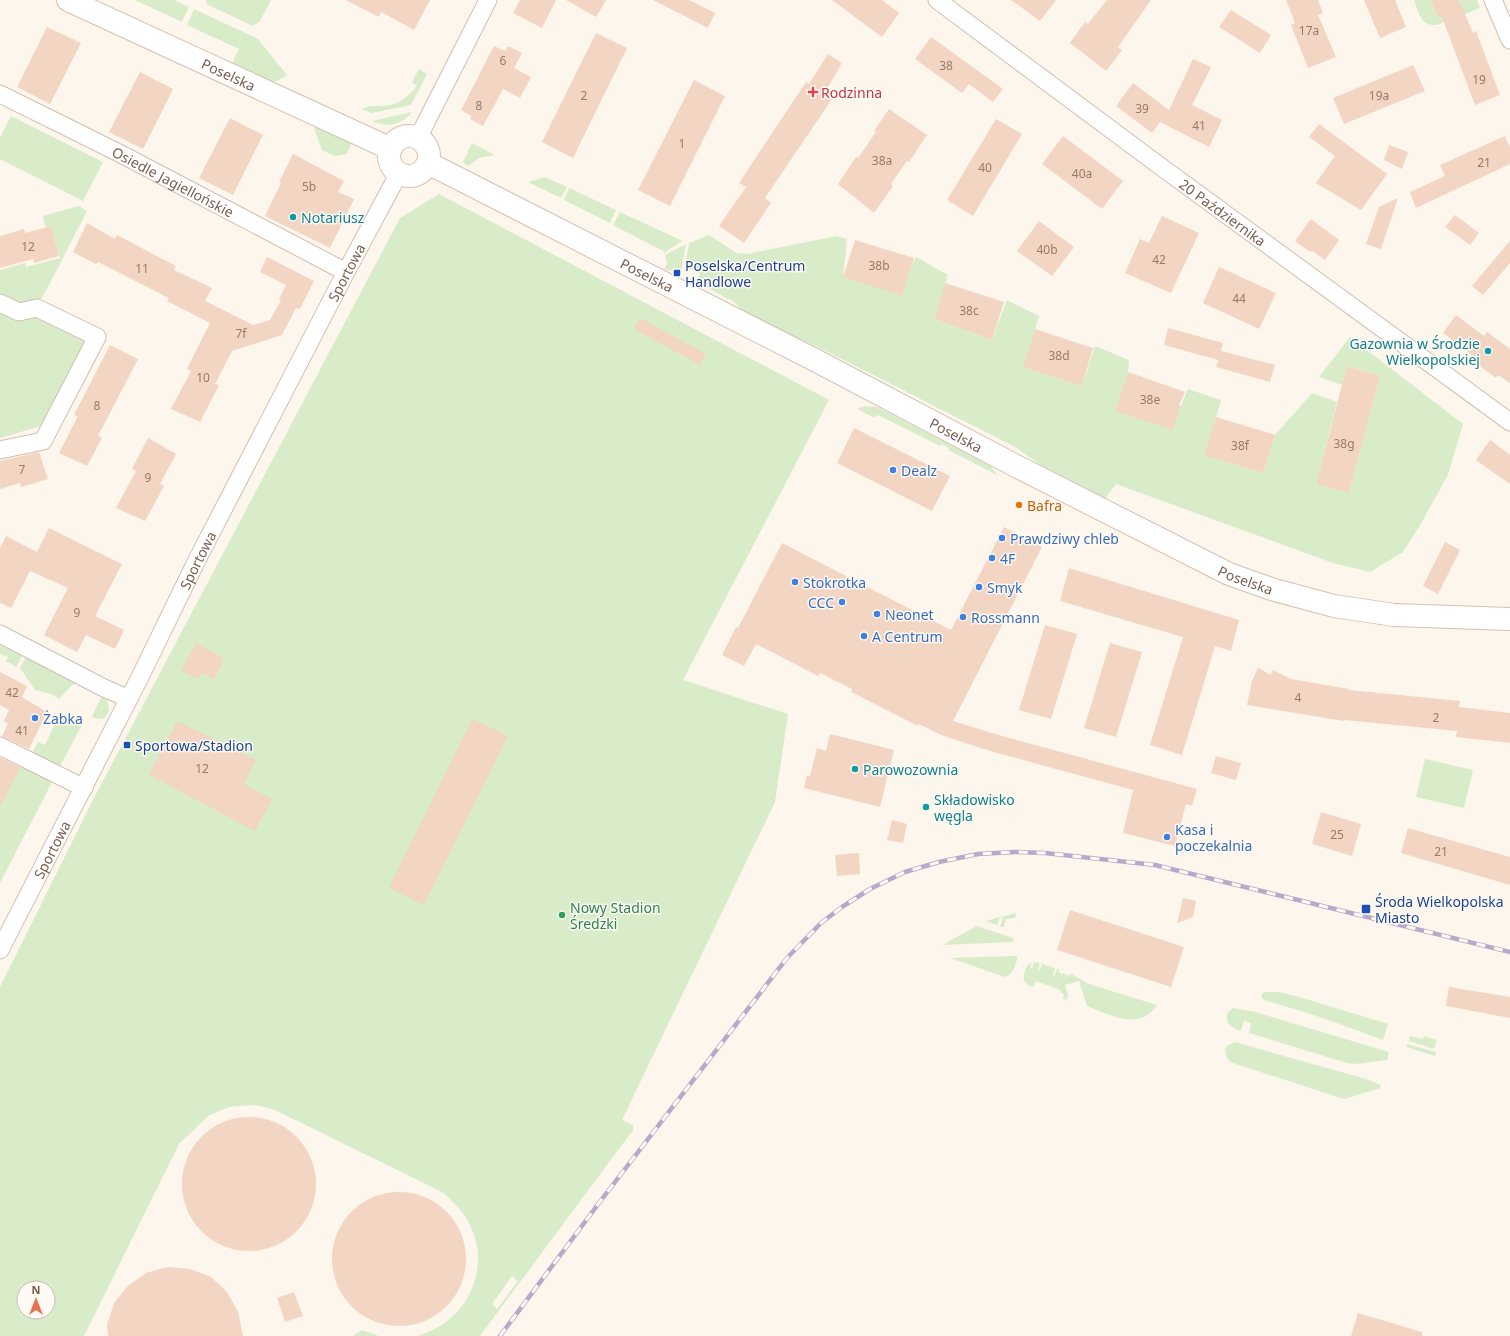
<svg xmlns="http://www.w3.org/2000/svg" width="1510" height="1336" viewBox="0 0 1510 1336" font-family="'Noto Sans',sans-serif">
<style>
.green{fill:#d8ecc9;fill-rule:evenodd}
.building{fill:#f3d5c3}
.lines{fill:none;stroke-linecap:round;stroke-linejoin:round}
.street-casing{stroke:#d1beb0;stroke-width:19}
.secondary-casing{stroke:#d6c0b0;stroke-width:24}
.street{stroke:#fff;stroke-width:17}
.secondary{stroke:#fff;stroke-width:22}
.rail-casing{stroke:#b9a8c9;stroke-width:4.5}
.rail{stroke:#fffaf3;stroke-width:3;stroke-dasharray:9;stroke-linecap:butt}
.health-dot{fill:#e0444e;stroke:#fffaf3;stroke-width:1.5}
.culture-dot{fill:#0f9aa8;stroke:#fffaf3;stroke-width:1.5}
.transit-dot{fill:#1a4fb4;stroke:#fffaf3;stroke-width:1.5}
.shop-dot{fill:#3f7fe0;stroke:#fffaf3;stroke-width:1.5}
.food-dot{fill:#e8710a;stroke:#fffaf3;stroke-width:1.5}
.leisure-dot{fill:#2e9e5b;stroke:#fffaf3;stroke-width:1.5}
.labels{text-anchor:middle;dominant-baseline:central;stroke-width:3;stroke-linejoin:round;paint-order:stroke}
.number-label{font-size:12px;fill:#987a6a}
.street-label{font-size:14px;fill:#7a5c4d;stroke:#fffaf3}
.health-label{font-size:14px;fill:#be3a42;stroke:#fffaf3;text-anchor:start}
.culture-label{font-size:14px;fill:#0d838f;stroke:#fffaf3;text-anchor:start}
.transit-label{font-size:14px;fill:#164399;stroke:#fffaf3;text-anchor:start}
.shop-label{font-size:14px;fill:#366cbe;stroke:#fffaf3;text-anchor:start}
.food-label{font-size:14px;fill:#c56008;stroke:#fffaf3;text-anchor:start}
.leisure-label{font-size:14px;fill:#27864d;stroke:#fffaf3;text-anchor:start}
</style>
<rect width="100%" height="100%" fill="#fdf6ec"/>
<!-- green -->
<g class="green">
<polygon points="135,0 174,0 189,7 182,22"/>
<polygon points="205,0 271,0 260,21 253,26 206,4 207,1"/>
<path d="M1414,0H1431L1438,18L1462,8L1459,0H1477L1480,8L1437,25C1420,26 1419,13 1414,0Z"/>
<polygon points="194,9 258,39 287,75 277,81 269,82 231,65 239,49 187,25"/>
<path d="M419,69L427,74L411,105L372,113L361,109C370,105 373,106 382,106C398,106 408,97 417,86L412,82Z"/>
<path d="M412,112C401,125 387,128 372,121Z"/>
<polygon points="11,116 103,162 83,201 0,159 0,138"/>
<polygon points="318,127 352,142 347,154 334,156 322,150 314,128"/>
<polygon points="472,143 495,155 479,158 468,166 463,162"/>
<polygon points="545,177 567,187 561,198 528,182"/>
<polygon points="569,188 616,210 610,223 564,200"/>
<path d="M439,194L829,400L683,680L788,714L775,802L622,1120L633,1125V1130L480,1336H417C464,1324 492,1272 471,1227C464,1212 454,1202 442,1192L275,1110L260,1106L251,1105L229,1107L208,1116L179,1144L84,1336H0V987L94,798L400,218ZM512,1276L518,1281L497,1309L492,1304ZM24,1288H48V1312H24Z"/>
<polygon points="79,206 87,211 47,289 39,302 22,307 0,297 0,270 25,263 26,267 60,258 51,226 45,227 43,216"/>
<polygon points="620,212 683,241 665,252 665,254 663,251 613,225"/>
<polygon points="709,235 737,253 747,254 837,236 847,239 843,277 909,272 916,257 948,275 934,319 992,340 1007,300 1039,316 1024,367 1082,386 1095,346 1129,360 1128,372 1181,406 1188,389 1221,400 1205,455 1263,473 1275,435 1312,393 1337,402 1316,484 1349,493 1380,376 1347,366 1342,385 1319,377 1350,337 1463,424 1448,475 1419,527 1403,552 1370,572 1333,563 1116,484 1105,499 1045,468 1015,447 820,348 747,315 734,302 696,282 700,274 685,265 689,243"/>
<polygon points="686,244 681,271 665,270 665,269 667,263 665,255"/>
<polygon points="0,308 35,313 89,339 48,424 0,438"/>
<polygon points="866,406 877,407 991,466 997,475 948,450 949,448 941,444 940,446 878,415 873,417 857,409"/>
<polygon points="0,645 22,656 16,667 6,661 8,657 0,654"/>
<polygon points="26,657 76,683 74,685 72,685 59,699 51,694 35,690 20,668"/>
<polygon points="102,696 108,702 109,712 104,718 98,719 92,717 92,716"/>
<polygon points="64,716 68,716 83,723 58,770 30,757 38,742 45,745 57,720"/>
<polygon points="1425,759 1473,770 1464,808 1416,797"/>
<polygon points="20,766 53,780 0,883 0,807"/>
<polygon points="1016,913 1015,918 1006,919 1004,927 1000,927 1003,918 1000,917 997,925 985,921"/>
<polygon points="977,926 1013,938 1013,942 942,945"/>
<path d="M1012,956L1018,957C1015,965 1014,974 1005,977L950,958Z"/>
<path d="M1032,962L1030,968H1032L1034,962L1040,963L1038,971H1039L1042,964L1055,968L1053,976L1054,977L1057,969H1059L1058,972L1061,973V976L1063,973L1065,974V977L1066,974L1070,976L1071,974L1089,984L1157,1005C1139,1032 1111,1015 1087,1006L1079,981L1065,985L1068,994L1067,1000L1063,999L1064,995L1060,990L1036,981L1033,987L1028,985L1024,981C1023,974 1025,966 1032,962Z"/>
<polygon points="1264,992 1280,992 1306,999 1388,1024 1383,1040 1323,1018 1264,1000 1261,996"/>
<path d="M1233,1008L1255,1012L1389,1052L1387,1060L1356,1064L1347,1063L1249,1033L1251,1023L1244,1021L1241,1031C1231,1028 1224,1023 1228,1012Z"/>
<polygon points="1410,1036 1423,1039 1424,1036 1437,1040 1434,1049 1409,1041"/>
<polygon points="1235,1042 1366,1079 1381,1085 1380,1088 1344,1099 1230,1062 1226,1056 1225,1049 1228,1045"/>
<polygon points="1407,1044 1436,1052 1435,1056 1406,1047"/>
<polygon points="362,1330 379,1336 353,1336"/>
</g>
<!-- building -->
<g class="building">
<polygon points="346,0 430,0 414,30 381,12 379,17"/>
<polygon points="520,0 556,0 542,28 513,13"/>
<polygon points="566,0 606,0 596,17"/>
<polygon points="653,0 689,0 715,13 708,28"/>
<polygon points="832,0 882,0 899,13 882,37"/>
<polygon points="1011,0 1056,0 1040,21"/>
<polygon points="1107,0 1151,0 1118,47 1122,50 1106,71 1070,43 1085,22 1088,24"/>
<polygon points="1286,0 1318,0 1323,13 1318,15 1336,57 1308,68 1291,25 1295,23"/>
<polygon points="1364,0 1395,0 1406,27 1380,38"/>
<polygon points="1431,0 1459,0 1473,33 1476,31 1500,95 1475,105 1442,17 1438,18"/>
<polygon points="1231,10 1271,35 1260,53 1219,27"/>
<polygon points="47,27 81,43 50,104 17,87"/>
<polygon points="596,33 627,48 573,158 542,142"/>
<polygon points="931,37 1003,89 993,102 969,84 962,93 915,59"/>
<polygon points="494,46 505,51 508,46 522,53 514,68 531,77 520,98 503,89 483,126 470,119 471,116 461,110"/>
<polygon points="828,54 842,63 824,94 832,99 765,198 771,203 744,243 719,226 746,187 739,183 806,82 809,84"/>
<polygon points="1193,59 1211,67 1192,105 1222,120 1209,147 1160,122 1152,133 1116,106 1133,83 1169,110"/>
<polygon points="1413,65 1425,91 1344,124 1333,98"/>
<polygon points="140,72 173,89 143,149 109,132"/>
<polygon points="694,80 725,96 670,206 638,190"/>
<polygon points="889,109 927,135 909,162 907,161 891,184 893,186 874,213 838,184 856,157 858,158 876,132 874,131"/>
<polygon points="230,118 263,135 233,195 199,178"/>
<polygon points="996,119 1022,134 973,216 947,200"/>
<polygon points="1319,124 1387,174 1361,210 1316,183 1335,156 1309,137"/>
<polygon points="1063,136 1123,181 1102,209 1042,164"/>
<polygon points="1505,136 1510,148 1510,164 1416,208 1410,192 1445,176 1440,165"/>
<polygon points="1389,145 1408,152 1402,169 1384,160"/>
<polygon points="293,154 344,181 338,192 354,199 330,248 265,216 281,183 279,182"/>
<polygon points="1398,198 1381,249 1366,244 1379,207"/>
<polygon points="1455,215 1479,233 1470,245 1445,227"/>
<polygon points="1162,216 1199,233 1171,293 1125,273 1140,239 1149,243"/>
<polygon points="1311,219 1339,240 1325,260 1312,251 1310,252 1295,241"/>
<polygon points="1039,221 1074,247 1052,276 1017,251"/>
<polygon points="87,223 115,239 117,235 176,266 174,270 212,288 205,301 253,325 270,320 281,300 279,299 286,285 260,272 267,257 314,281 300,309 296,308 282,335 232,351 215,384 219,385 200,422 171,409 191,371 187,369 210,323 167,301 169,298 98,262 96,264 73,252"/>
<polygon points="51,226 59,256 34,263 33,259 0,268 0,236 24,229 25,233"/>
<polygon points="855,240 914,258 902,296 843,277"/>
<polygon points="1510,241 1510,263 1483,295 1472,286"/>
<polygon points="1219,267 1276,293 1259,329 1203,303"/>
<polygon points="945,283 1004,302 992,340 934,319"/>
<polygon points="1456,315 1484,336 1487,332 1510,349 1510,383 1498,375 1496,378 1469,358 1471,354 1443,333"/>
<polygon points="640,318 706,354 700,365 634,329"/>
<polygon points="1168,328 1223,343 1221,351 1275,365 1270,382 1216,367 1218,360 1164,345"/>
<polygon points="1035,329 1093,348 1082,386 1023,367"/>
<polygon points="110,345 138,359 98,436 102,438 87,466 59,453 78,416 74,415"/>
<polygon points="1347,366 1380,376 1349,493 1316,484"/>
<polygon points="1128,372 1185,392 1179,405 1181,406 1173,430 1115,411"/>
<polygon points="1216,417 1275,435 1263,473 1204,455"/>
<polygon points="854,428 950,476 932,511 837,463"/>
<polygon points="148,438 176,454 160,484 164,486 145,521 116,508 136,471 132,469"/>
<polygon points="1490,440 1510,455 1510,484 1476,460"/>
<polygon points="39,452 48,479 21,487 20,483 0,489 0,461"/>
<polygon points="1004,527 1042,547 953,721 995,734 1197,789 1192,806 1186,804 1175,846 1123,833 1133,790 990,751 941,735 919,724 918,726 851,692 852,689 820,673 818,676 756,644 744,666 722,655 736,627 738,628 782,543 951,630"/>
<polygon points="49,528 122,564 95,616 124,630 115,649 86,635 77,652 44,635 68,588 30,571 11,608 0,603 0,548 6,536 37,552"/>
<polygon points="1445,542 1460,550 1438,594 1423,586"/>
<polygon points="1069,568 1239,620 1231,651 1215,646 1182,755 1150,745 1183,637 1060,601"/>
<polygon points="1045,625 1077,634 1051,719 1019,710"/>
<polygon points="196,643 224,658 214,680 202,673 198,679 181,671"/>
<polygon points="1110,643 1142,652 1116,737 1084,728"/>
<polygon points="1258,668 1271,675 1273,670 1291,679 1349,689 1349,690 1460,701 1459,707 1510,713 1510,743 1456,737 1457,731 1344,720 1343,721 1247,705 1252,681"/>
<polygon points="0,672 27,686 22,697 47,712 29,749 2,736 8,724 4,721 9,710 0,705"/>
<polygon points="472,719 508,736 424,905 389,888"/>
<polygon points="177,721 256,760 244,784 272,799 255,831 149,775"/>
<polygon points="830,734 894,750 880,807 804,788 807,775 810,776 817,748 826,751"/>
<polygon points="1216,756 1241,763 1236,780 1211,773"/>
<polygon points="0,757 20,767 0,807"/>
<polygon points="1321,812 1361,824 1352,856 1312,844"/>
<polygon points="892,820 907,824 903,843 887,840"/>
<polygon points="1408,828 1510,857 1510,885 1401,853"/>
<polygon points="859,853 860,874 837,876 835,855"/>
<polygon points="1183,898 1196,901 1193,917 1177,923"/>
<polygon points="1070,910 1184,947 1171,987 1057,950"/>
<polygon points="1449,987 1510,997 1510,1018 1446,1006"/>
<circle cx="249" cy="1184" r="67"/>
<circle cx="399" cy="1259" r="67"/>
<polygon points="168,1267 190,1269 211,1277 227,1292 238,1312 243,1336 108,1336 107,1325 114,1303 128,1286 146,1273"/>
<polygon points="294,1292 303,1316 285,1322 277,1298"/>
<polygon points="1358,1313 1422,1332 1422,1336 1351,1336"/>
</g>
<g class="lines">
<defs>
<g id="street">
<path id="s1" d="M937,0L1164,169L1510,422"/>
<polyline points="1493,0 1510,40"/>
<path id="s2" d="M0,94L119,153L346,272"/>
<polyline points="418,138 488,0"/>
<polyline points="0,303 19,312 37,308 97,337 43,441 0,450"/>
<polyline points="0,634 104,688 129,699"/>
<polyline points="0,746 84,788"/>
<path id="s3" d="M0,950L140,677L196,562L346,272L399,173"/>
</g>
<g id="secondary">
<path id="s4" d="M68,0L391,149"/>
<circle cx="409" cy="156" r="20"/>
<path id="s5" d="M428,163L813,359L1016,466L1229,574L1271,589L1334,606L1394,615L1510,619"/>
</g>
</defs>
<!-- street casing -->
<use href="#street" class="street-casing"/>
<!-- secondary casing -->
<use href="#secondary" class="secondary-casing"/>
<!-- street -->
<use href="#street" class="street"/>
<!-- secondary -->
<use href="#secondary" class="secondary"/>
<defs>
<polyline id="rail" points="500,1336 602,1199 787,958 821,923 842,907 870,889 905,872 939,862 978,854 1015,852 1045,853 1155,865 1510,952"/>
</defs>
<!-- rail casing -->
<use href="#rail" class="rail-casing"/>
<!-- rail -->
<use href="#rail" class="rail"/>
</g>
<!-- markers -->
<path class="health-dot" d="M811 86h4v4h4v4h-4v4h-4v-4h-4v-4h4z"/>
<g class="culture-dot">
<circle cx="293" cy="217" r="4"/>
<circle cx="1488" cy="351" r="4"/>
<circle cx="855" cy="769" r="4"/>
<circle cx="926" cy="807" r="4"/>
</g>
<g class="transit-dot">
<rect x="673" y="269" width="8" height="8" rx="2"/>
<rect x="123" y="741" width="8" height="8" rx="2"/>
<rect x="1361" y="904" width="10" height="10" rx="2"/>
</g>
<g class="shop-dot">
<circle cx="893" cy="470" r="4"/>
<circle cx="1002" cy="538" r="4"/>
<circle cx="992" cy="558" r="4"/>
<circle cx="795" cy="582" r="4"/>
<circle cx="979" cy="587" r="4"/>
<circle cx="842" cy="602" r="4"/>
<circle cx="877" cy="614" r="4"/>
<circle cx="963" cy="617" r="4"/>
<circle cx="864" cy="636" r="4"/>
<circle cx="35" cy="718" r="4"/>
<circle cx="1167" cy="837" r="4"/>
</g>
<circle class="food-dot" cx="1019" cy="505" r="4"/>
<circle class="leisure-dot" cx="562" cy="915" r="4"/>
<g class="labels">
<!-- number labels -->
<g class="number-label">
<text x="1309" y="30">17a</text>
<text x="503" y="60">6</text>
<text x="946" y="65">38</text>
<text x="1479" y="79">19</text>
<text x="584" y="95">2</text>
<text x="1379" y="95">19a</text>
<text x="479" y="105">8</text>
<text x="1142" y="108">39</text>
<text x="1199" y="125">41</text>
<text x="682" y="143">1</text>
<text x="882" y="160">38a</text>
<text x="1484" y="162">21</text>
<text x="985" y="167">40</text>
<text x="1082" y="173">40a</text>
<text x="309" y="186">5b</text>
<text x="28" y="246">12</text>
<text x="1047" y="249">40b</text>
<text x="1159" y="259">42</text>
<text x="879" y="265">38b</text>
<text x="142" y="268">11</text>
<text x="1239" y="298">44</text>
<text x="969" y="310">38c</text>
<text x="241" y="333">7f</text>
<text x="1059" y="355">38d</text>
<text x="203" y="377">10</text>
<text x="1150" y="399">38e</text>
<text x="97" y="405">8</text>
<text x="1344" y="443">38g</text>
<text x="1240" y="445">38f</text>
<text x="22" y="469">7</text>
<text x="148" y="477">9</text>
<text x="77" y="612">9</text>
<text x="12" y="692">42</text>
<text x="1298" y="697">4</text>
<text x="1436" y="717">2</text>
<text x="22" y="730">41</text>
<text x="202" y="768">12</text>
<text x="1337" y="834">25</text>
<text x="1441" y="851">21</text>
</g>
<!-- street labels -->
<g class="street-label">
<text stroke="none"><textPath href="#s4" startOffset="177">Poselska</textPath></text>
<text stroke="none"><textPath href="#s2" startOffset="194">Osiedle Jagiellońskie</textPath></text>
<text stroke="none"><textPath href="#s1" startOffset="356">20 Października</textPath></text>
<text stroke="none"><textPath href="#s3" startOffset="761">Sportowa</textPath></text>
<text stroke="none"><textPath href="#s5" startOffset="246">Poselska</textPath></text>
<text stroke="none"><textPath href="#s5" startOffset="594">Poselska</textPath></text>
<text stroke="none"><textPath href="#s3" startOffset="437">Sportowa</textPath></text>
<text stroke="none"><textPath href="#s5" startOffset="918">Poselska</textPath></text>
<text stroke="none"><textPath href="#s3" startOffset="113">Sportowa</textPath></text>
</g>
<!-- health labels -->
<g class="health-label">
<text x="821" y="92">Rodzinna</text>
</g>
<!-- culture labels -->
<g class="culture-label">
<text x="301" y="217">Notariusz</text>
<text x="1480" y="343" text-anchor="end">Gazownia w Środzie<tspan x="1480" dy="16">Wielkopolskiej</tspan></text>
<text x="863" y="769">Parowozownia</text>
<text x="934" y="799">Składowisko<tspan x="934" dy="16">węgla</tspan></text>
</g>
<!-- transit labels -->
<g class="transit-label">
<text x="685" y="265">Poselska/Centrum<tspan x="685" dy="16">Handlowe</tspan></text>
<text x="135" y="745">Sportowa/Stadion</text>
<text x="1375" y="901">Środa Wielkopolska<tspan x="1375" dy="16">Miasto</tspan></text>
</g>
<!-- shop labels -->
<g class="shop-label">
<text x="901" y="470">Dealz</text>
<text x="1010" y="538">Prawdziwy chleb</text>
<text x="1000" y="558">4F</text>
<text x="803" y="582">Stokrotka</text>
<text x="987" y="587">Smyk</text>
<text x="834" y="602" text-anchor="end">CCC</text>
<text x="885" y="614">Neonet</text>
<text x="971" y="617">Rossmann</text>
<text x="872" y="636">A Centrum</text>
<text x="43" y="718">Żabka</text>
<text x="1175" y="829">Kasa i<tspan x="1175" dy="16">poczekalnia</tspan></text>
</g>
<!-- food labels -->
<g class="food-label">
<text x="1027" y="505">Bafra</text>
</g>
<!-- leisure labels -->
<g class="leisure-label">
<text x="570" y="907">Nowy Stadion<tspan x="570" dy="16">Średzki</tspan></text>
</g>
</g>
<!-- north arrow -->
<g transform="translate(36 1300)"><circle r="19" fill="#fffaf3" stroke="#cabbb1"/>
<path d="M0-3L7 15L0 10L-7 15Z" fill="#e76f51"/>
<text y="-6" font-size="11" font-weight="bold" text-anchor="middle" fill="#7a5c4d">N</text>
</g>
</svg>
